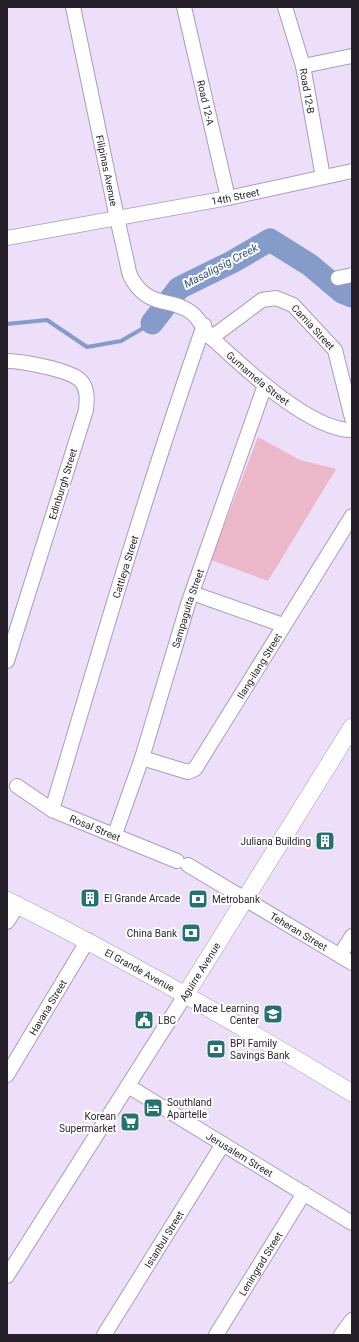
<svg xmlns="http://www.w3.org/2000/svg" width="359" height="1342" viewBox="0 0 359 1342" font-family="Roboto,sans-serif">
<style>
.green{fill:#ebb7c9}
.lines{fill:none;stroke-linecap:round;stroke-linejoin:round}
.stream{stroke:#859ccb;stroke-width:4}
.river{stroke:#859ccb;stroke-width:23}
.minor-casing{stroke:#ab9db7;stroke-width:16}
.tertiary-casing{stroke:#ab9db7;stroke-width:18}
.minor{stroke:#fff;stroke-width:14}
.tertiary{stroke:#fff;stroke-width:17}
.labels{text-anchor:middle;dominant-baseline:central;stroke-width:4;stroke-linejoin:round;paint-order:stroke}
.street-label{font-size:10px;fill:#241f29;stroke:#fff}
.poi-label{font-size:10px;fill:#241f29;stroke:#fff;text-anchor:start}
.water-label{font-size:11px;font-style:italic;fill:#35508b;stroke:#fff}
</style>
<rect width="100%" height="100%" fill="#eddef9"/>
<!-- green -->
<polygon class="green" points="258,437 300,460 336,469 268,581 211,560"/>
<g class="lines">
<!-- stream -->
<polyline class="stream" points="7,324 47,320 87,347 121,341 152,323"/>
<!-- river -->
<polyline class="river" points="152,323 179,288 232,262 270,240 310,265 342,292 352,296"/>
<defs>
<g id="minor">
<path id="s1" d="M73,7C86,71 100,135 113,199C117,219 122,239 126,258C128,265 128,273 132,279C149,309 172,297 192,313C201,321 205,331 213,339C243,367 311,431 352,430"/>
<path id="s2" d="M184,7L228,198"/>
<path id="s3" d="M285,7L303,66L323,177"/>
<polyline points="303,66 352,56"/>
<path id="s4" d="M7,238L228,198L352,171"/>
<polyline points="338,278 352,275"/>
<path id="s5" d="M211,338L262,300L276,298L293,305L335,350L352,418"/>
<path d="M7,361C22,361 71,370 81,381C88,389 87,400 86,410L7,661"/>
<polyline points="192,593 283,625"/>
<path id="s6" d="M142,758L188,772L195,769L352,516"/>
<path id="s7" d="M17,786L52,810L177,861"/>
<path id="s8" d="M52,810C100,648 148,485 204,325"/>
<path id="s9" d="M115,834L142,758L188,604L265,385"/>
<path id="s10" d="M188,865L352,963"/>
<polyline points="7,922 18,905"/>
<polyline points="340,955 352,936"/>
<path id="s11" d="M7,1075L88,940"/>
<path id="s12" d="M128,1086L352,1223"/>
<polyline points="7,1276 186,994"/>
<path id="s13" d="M104,1335L223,1144"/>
<path id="s14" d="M216,1335L304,1193"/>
<polyline points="341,1335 352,1320"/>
</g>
<g id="tertiary">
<path id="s15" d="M7,900C125,959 239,1024 352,1093"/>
<polyline points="186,994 352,727"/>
</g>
</defs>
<!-- minor casing -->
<use href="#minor" class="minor-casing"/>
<!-- tertiary casing -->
<use href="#tertiary" class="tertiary-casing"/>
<!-- minor -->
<use href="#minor" class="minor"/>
<!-- tertiary -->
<use href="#tertiary" class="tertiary"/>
</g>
<!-- icons -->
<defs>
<symbol id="building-square" viewBox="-11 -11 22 22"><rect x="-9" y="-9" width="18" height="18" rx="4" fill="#257071" stroke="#fff"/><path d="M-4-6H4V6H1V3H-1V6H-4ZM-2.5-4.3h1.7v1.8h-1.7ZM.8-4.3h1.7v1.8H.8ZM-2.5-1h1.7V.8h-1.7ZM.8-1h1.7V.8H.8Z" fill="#fff"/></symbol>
<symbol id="bank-square" viewBox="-11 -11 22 22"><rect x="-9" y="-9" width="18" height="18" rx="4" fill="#257071" stroke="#fff"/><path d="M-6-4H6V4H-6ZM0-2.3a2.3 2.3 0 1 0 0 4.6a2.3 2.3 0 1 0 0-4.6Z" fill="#fff"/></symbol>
<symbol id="school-square" viewBox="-11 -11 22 22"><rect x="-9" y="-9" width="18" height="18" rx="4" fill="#257071" stroke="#fff"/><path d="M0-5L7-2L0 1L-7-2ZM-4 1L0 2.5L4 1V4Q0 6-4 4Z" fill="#fff"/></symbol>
<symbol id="civic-square" viewBox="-11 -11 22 22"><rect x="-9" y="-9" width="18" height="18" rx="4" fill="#257071" stroke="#fff"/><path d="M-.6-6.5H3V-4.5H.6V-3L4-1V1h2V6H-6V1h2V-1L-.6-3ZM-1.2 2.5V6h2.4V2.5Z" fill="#fff"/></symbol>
<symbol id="hotel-square" viewBox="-11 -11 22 22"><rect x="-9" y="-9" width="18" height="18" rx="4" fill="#257071" stroke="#fff"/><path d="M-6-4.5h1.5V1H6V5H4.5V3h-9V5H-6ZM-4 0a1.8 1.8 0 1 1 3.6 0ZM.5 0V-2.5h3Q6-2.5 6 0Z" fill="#fff"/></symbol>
<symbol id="supermarket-square" viewBox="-11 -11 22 22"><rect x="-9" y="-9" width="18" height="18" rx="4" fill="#257071" stroke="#fff"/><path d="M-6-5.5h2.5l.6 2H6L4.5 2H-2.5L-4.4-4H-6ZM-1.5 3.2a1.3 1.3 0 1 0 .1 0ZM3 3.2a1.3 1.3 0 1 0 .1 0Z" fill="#fff"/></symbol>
</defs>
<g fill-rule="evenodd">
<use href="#building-square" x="314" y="830" width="22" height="22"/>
<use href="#building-square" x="79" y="887" width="22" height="22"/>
<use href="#bank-square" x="187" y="888" width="22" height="22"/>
<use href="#bank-square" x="180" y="922" width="22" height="22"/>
<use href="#school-square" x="262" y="1003" width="22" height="22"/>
<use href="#civic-square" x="133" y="1009" width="22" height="22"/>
<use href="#bank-square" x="205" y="1038" width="22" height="22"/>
<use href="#hotel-square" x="142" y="1097" width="22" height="22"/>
<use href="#supermarket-square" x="119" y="1111" width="22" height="22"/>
</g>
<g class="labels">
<!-- street labels -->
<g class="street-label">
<text stroke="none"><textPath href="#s3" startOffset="87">Road 12-B</textPath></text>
<text stroke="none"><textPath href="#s2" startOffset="98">Road 12-A</textPath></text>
<text stroke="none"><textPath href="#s1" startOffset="167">Filipinas Avenue</textPath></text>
<text stroke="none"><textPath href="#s4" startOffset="232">14th Street</textPath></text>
<text stroke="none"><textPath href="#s5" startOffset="126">Camia Street</textPath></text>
<text stroke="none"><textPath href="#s1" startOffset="443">Gumamela Street</textPath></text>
<text transform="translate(63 484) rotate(-73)">Edinburgh Street</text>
<text stroke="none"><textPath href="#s8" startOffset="254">Cattleya Street</textPath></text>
<text stroke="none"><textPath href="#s9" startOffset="237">Sampaguita Street</textPath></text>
<text stroke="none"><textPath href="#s6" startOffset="177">Ilang-ilang Street</textPath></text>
<text stroke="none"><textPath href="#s7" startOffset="89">Rosal Street</textPath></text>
<text stroke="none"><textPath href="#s10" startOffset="129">Teheran Street</textPath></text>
<text stroke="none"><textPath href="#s15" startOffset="150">El Grande Avenue</textPath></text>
<text transform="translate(200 972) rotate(-58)">Aguirre Avenue</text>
<text stroke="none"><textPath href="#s11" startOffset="79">Havana Street</textPath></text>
<text stroke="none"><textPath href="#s12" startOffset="131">Jerusalem Street</textPath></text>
<text stroke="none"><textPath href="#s13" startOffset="113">Istanbul Street</textPath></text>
<text stroke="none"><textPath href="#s14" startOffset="84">Leningrad Street</textPath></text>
</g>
<!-- poi labels -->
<g class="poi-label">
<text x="311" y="841" text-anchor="end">Juliana Building</text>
<text x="104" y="898">El Grande Arcade</text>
<text x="212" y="899">Metrobank</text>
<text x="177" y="933" text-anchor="end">China Bank</text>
<text x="259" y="1008" text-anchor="end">Mace Learning<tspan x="259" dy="12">Center</tspan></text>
<text x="158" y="1020">LBC</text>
<text x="230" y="1043">BPI Family<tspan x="230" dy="12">Savings Bank</tspan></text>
<text x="167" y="1102">Southland<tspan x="167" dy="12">Apartelle</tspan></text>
<text x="116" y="1116" text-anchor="end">Korean<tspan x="116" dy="12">Supermarket</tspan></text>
</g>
<!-- water labels -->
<g class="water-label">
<text transform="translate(221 266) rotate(-28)">Masaligsig Creek</text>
</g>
</g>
<!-- border -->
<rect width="359" height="1342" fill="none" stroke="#241f29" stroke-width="16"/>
</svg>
